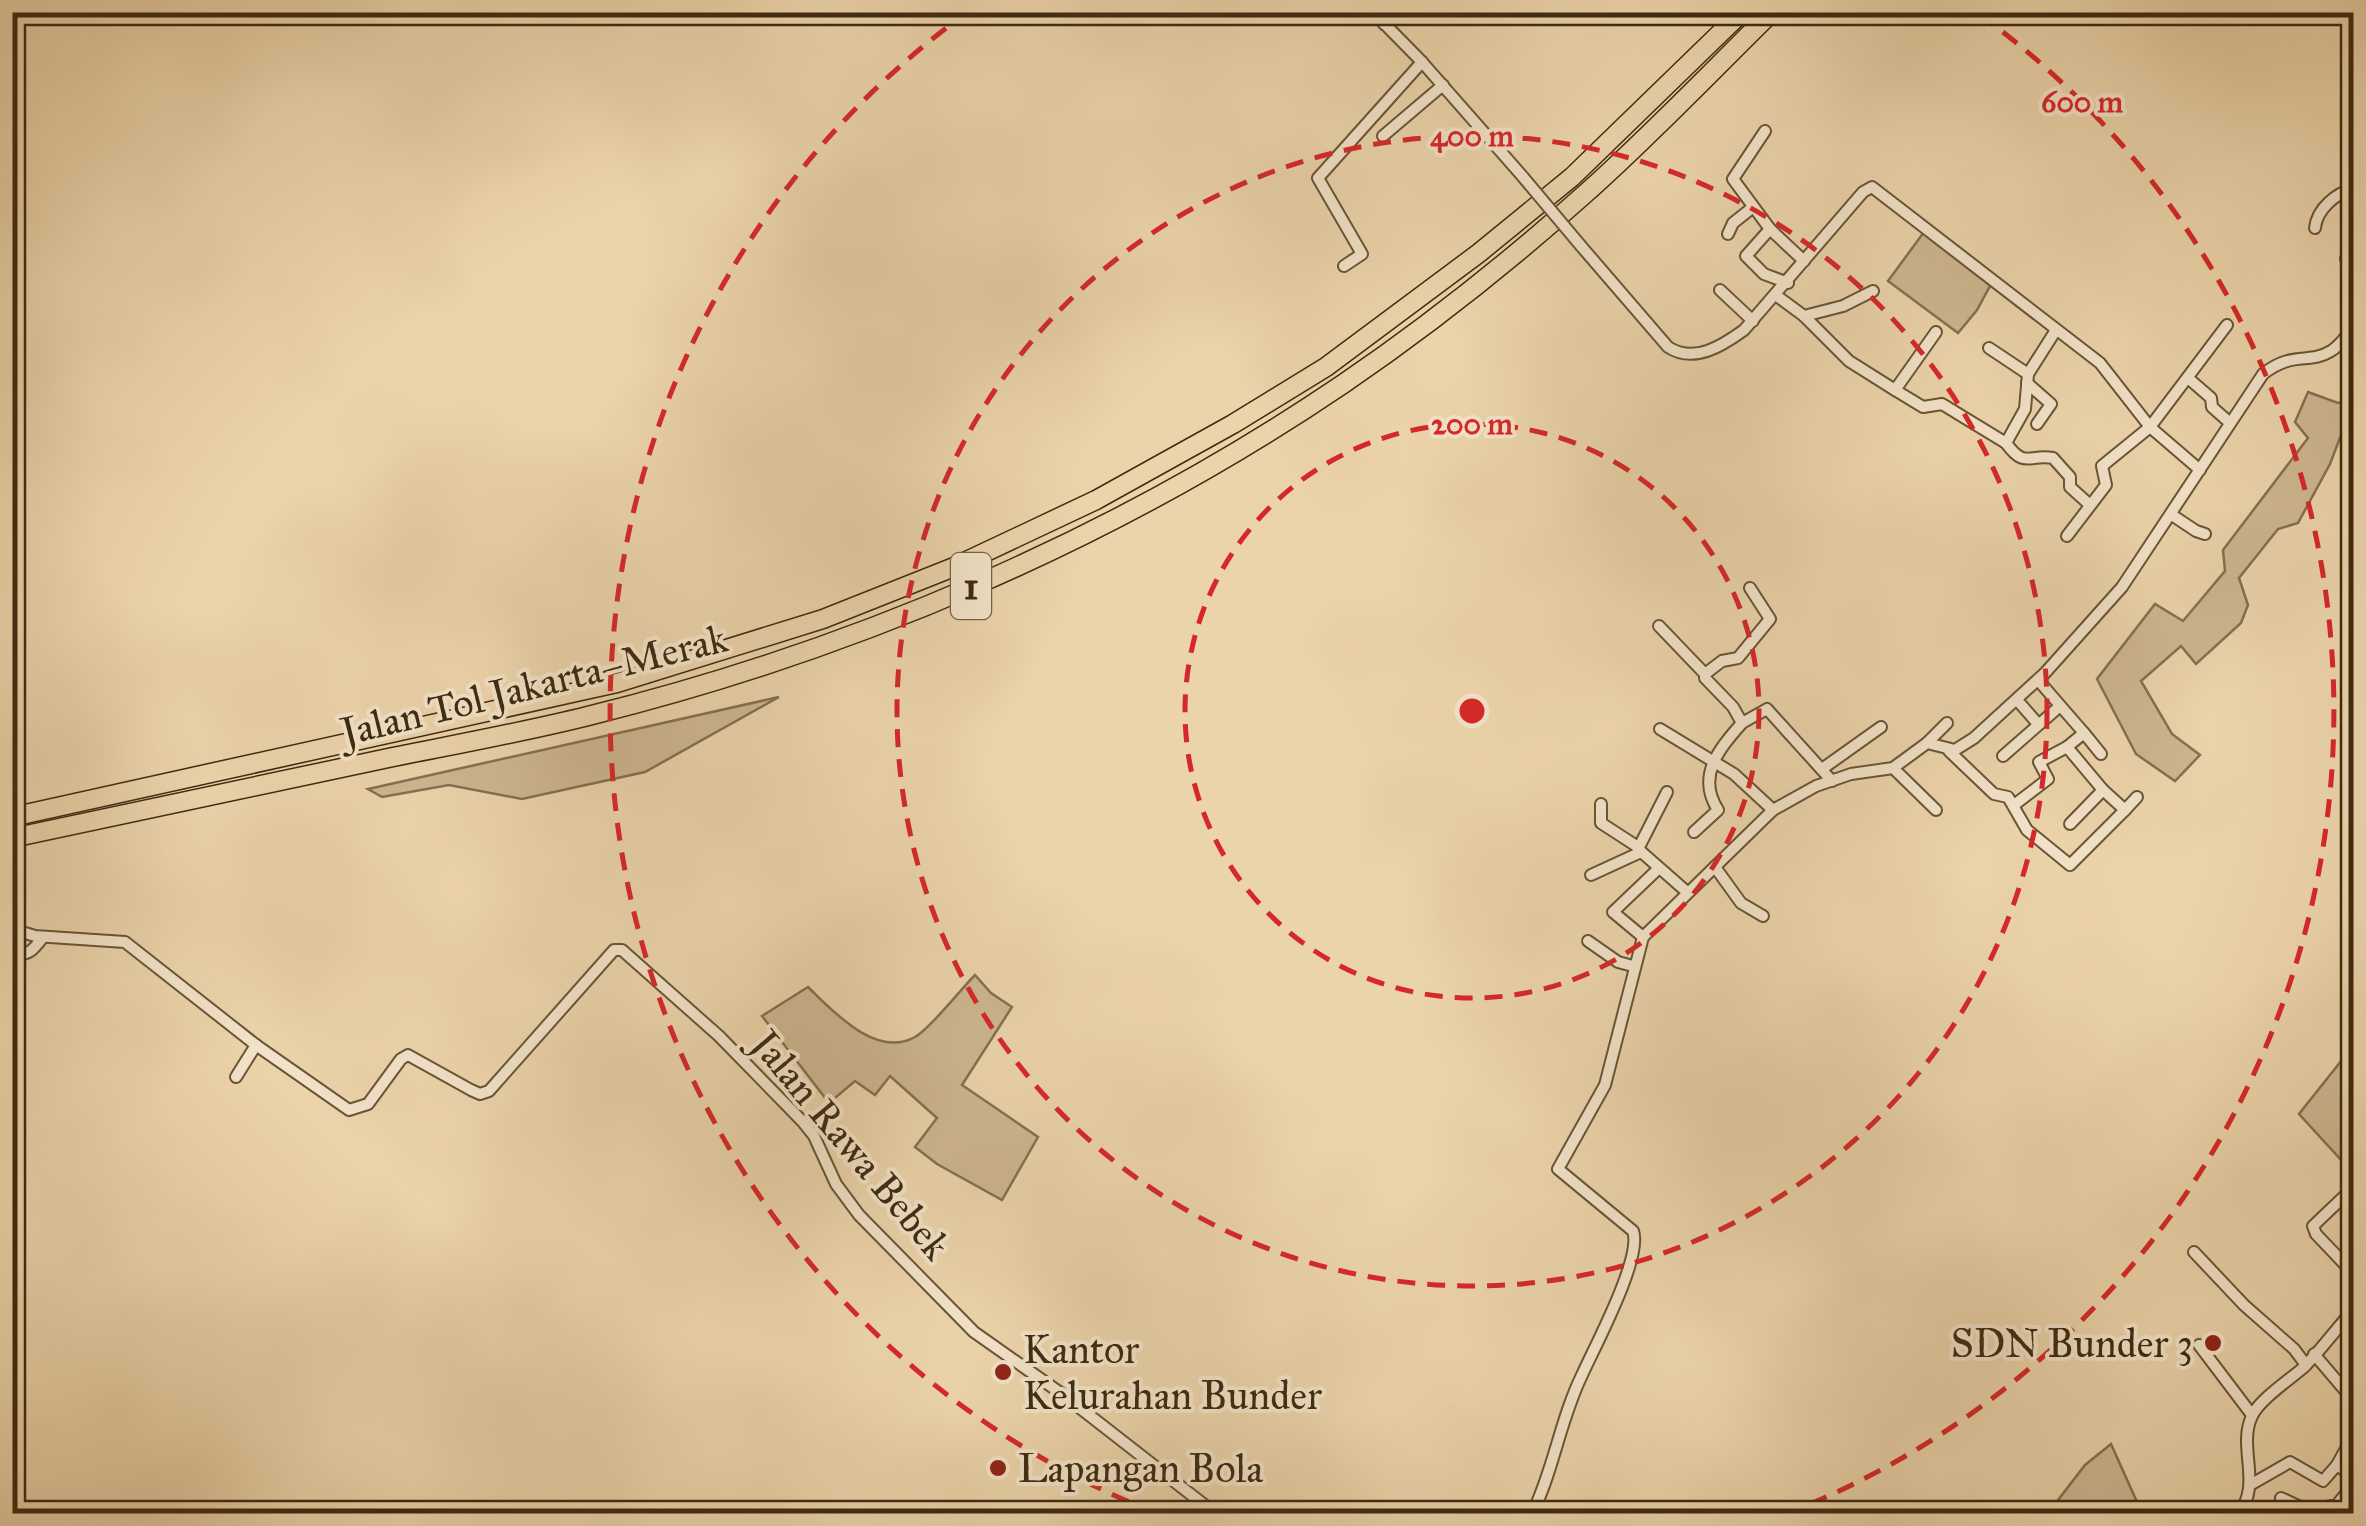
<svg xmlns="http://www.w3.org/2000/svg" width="2366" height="1526" viewBox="0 0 2366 1526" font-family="'IM FELL Great Primer',serif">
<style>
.green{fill:#cdb690;stroke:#857050;stroke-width:2.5}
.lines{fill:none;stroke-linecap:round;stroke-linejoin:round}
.street-casing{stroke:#685536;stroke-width:14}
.highway-casing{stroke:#3d2b10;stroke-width:21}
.street{stroke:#f2e2c8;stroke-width:10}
.highway{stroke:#ebd3aa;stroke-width:18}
.street-bridge-casing{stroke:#685536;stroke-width:14;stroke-linecap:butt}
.street-bridge{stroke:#f2e2c8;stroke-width:10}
.ring{fill:none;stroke:#d62828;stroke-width:5;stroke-dasharray:18 12}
.poi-dot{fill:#8f2418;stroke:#f2e2c8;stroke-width:4}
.labels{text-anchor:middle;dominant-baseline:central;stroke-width:8;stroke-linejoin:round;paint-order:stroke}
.shield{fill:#f2e2c8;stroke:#736247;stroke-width:2.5}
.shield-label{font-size:38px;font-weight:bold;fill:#3d2b10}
.street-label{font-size:40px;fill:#3d2b10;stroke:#f2e2c8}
.poi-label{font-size:40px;fill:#3d2b10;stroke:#f2e2c8;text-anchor:start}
.centre{fill:#d62828;stroke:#f2e2c8;stroke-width:5}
.ring-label{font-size:30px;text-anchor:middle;font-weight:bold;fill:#d62828;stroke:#f2e2c8;stroke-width:8;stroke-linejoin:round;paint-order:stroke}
</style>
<rect width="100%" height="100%" fill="#ebd3aa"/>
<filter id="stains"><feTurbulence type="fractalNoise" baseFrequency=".002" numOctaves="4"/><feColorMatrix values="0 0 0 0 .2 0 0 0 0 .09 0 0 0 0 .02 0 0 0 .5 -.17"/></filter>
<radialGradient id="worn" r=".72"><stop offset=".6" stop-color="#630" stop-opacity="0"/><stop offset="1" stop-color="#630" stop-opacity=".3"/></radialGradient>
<!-- green -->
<g class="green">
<polygon points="1924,232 1991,284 1977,310 1958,333 1888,281"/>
<polygon points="2308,392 2338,403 2353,400 2353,404 2330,464 2298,523 2278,529 2239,578 2248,605 2241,623 2196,664 2181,646 2141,681 2172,734 2200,755 2175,781 2136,754 2097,679 2155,604 2183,621 2225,571 2223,550 2308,438 2295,422"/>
<polygon points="779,697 645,772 522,799 449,785 382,797 368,789"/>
<path d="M975,975L991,993L1012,1007L962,1085L1038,1137L1002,1200L937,1164L915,1147L937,1118L890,1076L875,1095L855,1081L829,1103L762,1016L808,987C833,1011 876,1059 915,1037C930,1029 961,989 975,975Z"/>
<polygon points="2353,1046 2353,1173 2299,1114"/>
<polygon points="2111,1444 2142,1513 2048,1513 2085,1465"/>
</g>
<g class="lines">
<defs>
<g id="street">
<polyline points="1373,12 1422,62 1523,177"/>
<polyline points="1384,24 1401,12"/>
<polyline points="1765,131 1733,179 1770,229 1804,261"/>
<polyline points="1383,136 1443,85"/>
<path d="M2315,228C2317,208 2337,193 2354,188"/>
<polyline points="1770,229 1746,256 1764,274 1788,283"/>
<polyline points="1728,234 1733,223 1752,208"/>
<path d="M1581,246L1668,347C1694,364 1722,346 1744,330L1863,192L1872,187L2100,363L2150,427L2200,470"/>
<polyline points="2354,252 2346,259 2354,266"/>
<polyline points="1344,266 1362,254 1318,178 1422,62"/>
<polyline points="1720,290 1753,321"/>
<polyline points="1777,296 1804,316 1843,306 1873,291"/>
<polyline points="1804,316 1849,361 1895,390 1936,332"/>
<polyline points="1989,348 2028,374"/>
<polyline points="2188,378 2211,398 2212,407 2229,422"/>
<polyline points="2027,383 2051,404 2037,424"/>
<polyline points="1895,390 1923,407 1942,404 2006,443 2025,409 2028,374 2056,330"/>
<path d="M2006,443C2025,469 2028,454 2053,458L2070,477V487L2090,505"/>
<polyline points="2172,515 2196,531 2205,534"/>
<polyline points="2067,536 2106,485 2102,466 2150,427 2227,325"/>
<polyline points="1750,588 1770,619 1738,658 1722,661 1705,674 1705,678 1733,707 1742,723 1767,709 1832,781"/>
<polyline points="1659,626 1705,674"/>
<polyline points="2038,680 2084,733 2067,747 2103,790 2070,824"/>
<polyline points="2017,700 2038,724"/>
<polyline points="1660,729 1734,774 1773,810"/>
<polyline points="2084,733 2101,754"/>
<polyline points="1927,743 1947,723"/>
<polyline points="1949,751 1994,794 2008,797 2027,830 2070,865 2125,810 2103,790"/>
<polyline points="2003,756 2060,706"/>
<polyline points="1893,768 1936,810"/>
<polyline points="1822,769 1881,727"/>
<polyline points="1667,792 1638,849 1687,892"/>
<polyline points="1601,804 1601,823 1638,847"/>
<polyline points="2014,805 2048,779 2039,762 2067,747"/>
<polyline points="2125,810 2137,797"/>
<path d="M1694,832L1718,810C1696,776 1719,749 1742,723"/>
<polyline points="1715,867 1741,903 1763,916"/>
<polyline points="1591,875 1641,852"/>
<polyline points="12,929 35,936 125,942 256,1045 349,1110 368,1104 401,1059 408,1055 471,1090 480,1094 489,1091 614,950 622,950 719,1036 802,1121 814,1136 836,1184 859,1215 974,1332 1062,1394 1216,1514"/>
<polyline points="1643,937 1613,912 1657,870"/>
<polyline points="1588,941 1618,962 1633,966"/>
<path d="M12,952C28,958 34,949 43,937"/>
<polyline points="236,1077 256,1045"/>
<polyline points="2354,1187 2313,1226 2316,1234 2354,1274"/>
<polyline points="2194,1252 2244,1305 2294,1349 2306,1365"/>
<polyline points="2199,1345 2252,1415"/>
<polyline points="2314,1354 2354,1401"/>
<polyline points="2337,1465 2354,1434"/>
<polyline points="2250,1485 2290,1462 2323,1481 2337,1465 2354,1477"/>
<polyline points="2281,1498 2307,1510"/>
<polyline points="2336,1506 2354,1484"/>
<path d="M1532,1514C1554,1469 1560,1420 1582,1375C1594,1348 1643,1257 1633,1231L1558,1169L1605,1085L1643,937L1773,810L1816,786L1851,774L1893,768L1927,743L1955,750L1974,738L2045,673L2122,587L2263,374C2294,350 2308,365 2331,351C2340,346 2347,335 2354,327"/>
<path d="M2238,1514C2263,1485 2237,1447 2252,1416C2259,1400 2289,1380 2303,1368C2321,1350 2337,1328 2354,1309"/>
<polyline points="2306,1514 2307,1510 2332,1506 2346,1514"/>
</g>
<g id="highway">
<polyline points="12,817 617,683 823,619 954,567 1096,500 1233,424 1326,367 1479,253 1572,177 1742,12"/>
<path d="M12,838C139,811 266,784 393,757C458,744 524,732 588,716C855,650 1116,538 1343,384C1428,326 1510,261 1586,193C1650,136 1710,73 1772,12"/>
</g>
</defs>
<!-- street casing -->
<use href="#street" class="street-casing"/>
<!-- highway casing -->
<use href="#highway" class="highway-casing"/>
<!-- street -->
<use href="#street" class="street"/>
<!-- highway -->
<use href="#highway" class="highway"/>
<defs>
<polyline id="street-bridge" points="1523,177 1581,246"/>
</defs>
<!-- street-bridge casing -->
<use href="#street-bridge" class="street-bridge-casing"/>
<!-- street-bridge -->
<use href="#street-bridge" class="street-bridge"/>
</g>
<!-- distance rings -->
<g class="ring">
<circle cx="1472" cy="711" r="287"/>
<circle cx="1472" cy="711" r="575"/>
<path d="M1156 1513A862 862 0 0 1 965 14M1979 14A862 862 0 0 1 1788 1513"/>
</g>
<!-- markers -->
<g class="poi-dot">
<circle cx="2213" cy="1343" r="10"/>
<circle cx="1003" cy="1372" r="10"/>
<circle cx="998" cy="1468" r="10"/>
</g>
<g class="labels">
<!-- shield labels -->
<rect class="shield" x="951" y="553" width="40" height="66" rx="8"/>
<g class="shield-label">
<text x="971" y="586">1</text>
</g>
<!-- street labels -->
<g class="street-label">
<text transform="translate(534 685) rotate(-14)">Jalan Tol Jakarta–Merak</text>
<text transform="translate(851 1145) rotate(50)">Jalan Rawa Bebek</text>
</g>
<!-- poi labels -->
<g class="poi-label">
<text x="2193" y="1343" text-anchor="end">SDN Bunder 3</text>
<text x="1023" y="1349">Kantor<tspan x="1023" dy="46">Kelurahan Bunder</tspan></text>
<text x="1018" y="1468">Lapangan Bola</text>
</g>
</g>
<circle cx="1472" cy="711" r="15" class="centre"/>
<g class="ring-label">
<text x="2082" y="112">600 m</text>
<text x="1472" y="146">400 m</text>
<text x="1472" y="434">200 m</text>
</g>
<!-- margin -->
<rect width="2366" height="1526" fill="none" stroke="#ebd3aa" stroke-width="50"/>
<rect x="15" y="15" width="2336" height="1496" fill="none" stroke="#3d2b10" stroke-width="5"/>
<rect x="25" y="25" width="2316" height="1476" fill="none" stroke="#3d2b10" stroke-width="2.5"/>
<rect width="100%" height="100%" filter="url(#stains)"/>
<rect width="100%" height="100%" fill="url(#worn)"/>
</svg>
